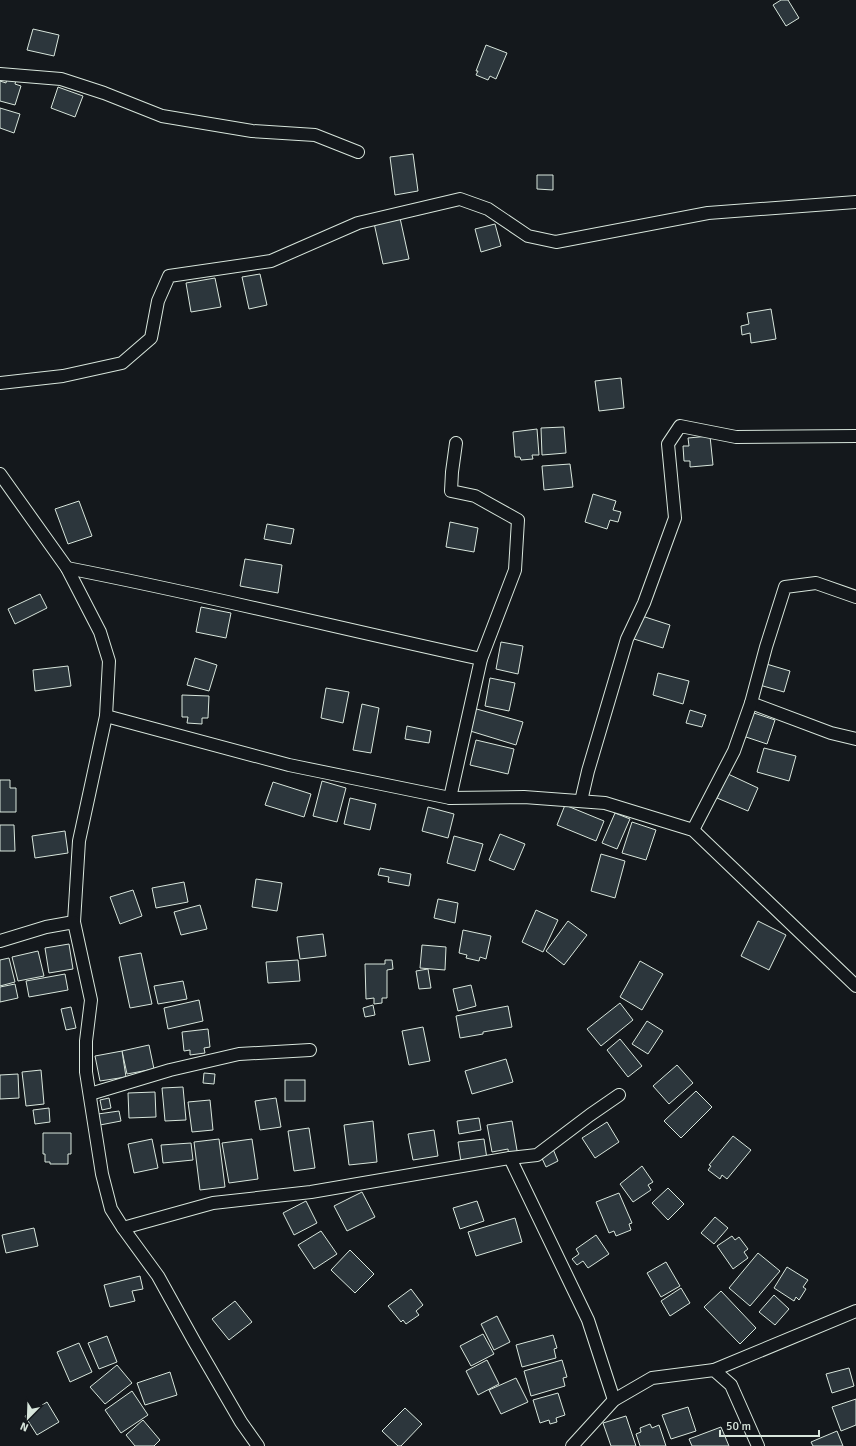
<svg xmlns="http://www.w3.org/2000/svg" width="856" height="1446" viewBox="0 0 856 1446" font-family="Signika,sans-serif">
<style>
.building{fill:#2c363c;stroke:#d8e6dc}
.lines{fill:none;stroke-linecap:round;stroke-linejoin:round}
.minor-casing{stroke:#d8e6dc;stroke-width:14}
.minor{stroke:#14181c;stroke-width:12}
</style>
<rect width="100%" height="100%" fill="#14181c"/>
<!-- building -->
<g class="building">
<polygon points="781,0 788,0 799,18 786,26 773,5"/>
<polygon points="33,29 59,35 54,56 27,50"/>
<polygon points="486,45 507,53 496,79 490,76 488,80 476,75 478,71 476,71"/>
<polygon points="7,78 16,80 15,84 21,86 15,105 0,101 0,81 6,83"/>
<polygon points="58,87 83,96 75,117 51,108"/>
<polygon points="0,108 20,114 14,133 0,128"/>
<polygon points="413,154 418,191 395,195 390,157"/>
<polygon points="537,175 553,175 553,190 537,189"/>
<polygon points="400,218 409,259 383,264 374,223"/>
<polygon points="495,224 501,246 481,252 475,229"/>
<polygon points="260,274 267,305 249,309 242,277"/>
<polygon points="215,278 221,307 191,312 186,283"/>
<polygon points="771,309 776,339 751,343 750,333 742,335 741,326 749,324 747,313"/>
<polygon points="621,378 624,408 599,411 595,381"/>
<polygon points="564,427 566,453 542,455 541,428"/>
<polygon points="537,429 539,455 532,455 533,459 521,460 520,457 515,457 513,432"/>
<polygon points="710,436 713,465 690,467 690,461 684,461 683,446 689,446 688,438"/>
<polygon points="570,464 573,487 544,490 542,466"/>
<polygon points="593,494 616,501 613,510 621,512 618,522 610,520 607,529 585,522"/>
<polygon points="79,501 92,536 68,544 55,509"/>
<polygon points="450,522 478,528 474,552 446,547"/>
<polygon points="267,524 294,529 291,544 264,539"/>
<polygon points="245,559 282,565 278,593 240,586"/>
<polygon points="40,594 47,608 15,624 8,609"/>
<polygon points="201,607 231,613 226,638 196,632"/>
<polygon points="642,616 670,625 663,648 634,639"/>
<polygon points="501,642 523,646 518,674 496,669"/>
<polygon points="195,658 217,665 209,691 187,685"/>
<polygon points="763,663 790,671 784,692 756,684"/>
<polygon points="68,666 71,686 35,691 33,670"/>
<polygon points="658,673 689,681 683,704 653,695"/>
<polygon points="490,678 515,683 509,711 485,706"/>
<polygon points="326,688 349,692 343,723 321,718"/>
<polygon points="182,695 209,696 208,718 202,718 202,724 187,723 188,717 182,717"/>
<polygon points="362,704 379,708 371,753 353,750"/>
<polygon points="473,708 523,722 516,745 467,730"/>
<polygon points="690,710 706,715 702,727 686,723"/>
<polygon points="751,712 775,720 767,744 743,736"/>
<polygon points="407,726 431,731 429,743 405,739"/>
<polygon points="476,740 514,749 508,774 470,765"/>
<polygon points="764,748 796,756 789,781 757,772"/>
<polygon points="728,774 758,788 748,811 717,798"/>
<polygon points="0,780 10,780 10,788 16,788 16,812 0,812"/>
<polygon points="322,781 346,788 337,822 313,816"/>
<polygon points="273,782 311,794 304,817 265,805"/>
<polygon points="350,798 376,804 370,830 344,824"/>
<polygon points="565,805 604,821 596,841 557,825"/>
<polygon points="428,807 454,814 448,838 422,831"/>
<polygon points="615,813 630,819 617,849 602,843"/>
<polygon points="632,822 656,830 646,860 622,853"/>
<polygon points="0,825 14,825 15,851 0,851"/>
<polygon points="65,831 68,853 35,858 32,836"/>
<polygon points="500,834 525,844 514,870 489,860"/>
<polygon points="454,836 483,844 475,871 447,863"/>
<polygon points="601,854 625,861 615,898 591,891"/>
<polygon points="380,868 411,874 409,886 388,882 389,877 378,875"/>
<polygon points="256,879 282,883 277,911 252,907"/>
<polygon points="184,882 188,902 156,908 152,888"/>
<polygon points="133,890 142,916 120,924 110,897"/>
<polygon points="438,899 458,903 455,923 434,918"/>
<polygon points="200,905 207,929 181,935 174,912"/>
<polygon points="536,910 558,920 543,952 522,942"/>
<polygon points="568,921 587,935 564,965 546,951"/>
<polygon points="758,921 786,935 769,970 741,956"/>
<polygon points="463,930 491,936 486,959 480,957 479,961 466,958 467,955 459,953"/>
<polygon points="323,934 326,956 300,959 297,937"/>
<polygon points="69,944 73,969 49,973 45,948"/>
<polygon points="422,945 446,947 445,970 420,968"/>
<polygon points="38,951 44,976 18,981 12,957"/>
<polygon points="141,953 152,1004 130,1008 119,957"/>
<polygon points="9,958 15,982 0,986 0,960"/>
<polygon points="298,960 300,981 268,983 266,962"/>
<polygon points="385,960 392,960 393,969 387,970 387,998 382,998 382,1003 374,1004 374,998 366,999 365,964 385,964"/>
<polygon points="640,961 663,974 642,1010 620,997"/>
<polygon points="428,969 431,988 419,989 416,971"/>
<polygon points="65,974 68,990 29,997 26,981"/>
<polygon points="183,981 187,999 158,1004 154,986"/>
<polygon points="15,984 18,998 0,1002 0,987"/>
<polygon points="471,985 476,1006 458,1011 453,989"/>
<polygon points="199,1000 203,1021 168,1029 164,1008"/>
<polygon points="620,1003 633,1020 601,1046 587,1029"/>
<polygon points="373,1005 375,1015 365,1017 363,1008"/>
<polygon points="508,1006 512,1027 483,1032 483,1034 460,1038 456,1016"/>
<polygon points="71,1007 76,1028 66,1030 61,1009"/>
<polygon points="647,1021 663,1031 648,1054 632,1044"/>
<polygon points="423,1027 430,1061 409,1065 402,1031"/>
<polygon points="208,1029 210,1047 204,1048 205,1053 190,1055 190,1050 184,1051 182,1032"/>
<polygon points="620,1039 642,1066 628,1077 607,1050"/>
<polygon points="149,1045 154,1069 127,1074 122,1051"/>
<polygon points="122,1051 126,1077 100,1081 95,1056"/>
<polygon points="506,1059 513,1082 472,1094 465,1071"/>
<polygon points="677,1065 693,1083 669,1104 653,1086"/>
<polygon points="41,1070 44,1104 26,1106 22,1072"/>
<polygon points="204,1073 215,1074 214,1084 203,1083"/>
<polygon points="18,1074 19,1098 0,1099 0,1075"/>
<rect x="285" y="1080" width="20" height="21"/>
<polygon points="183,1087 186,1120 165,1121 162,1088"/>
<polygon points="696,1091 712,1107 681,1138 664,1121"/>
<polygon points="155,1092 156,1117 129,1118 128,1093"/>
<polygon points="109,1098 111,1108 102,1110 100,1100"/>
<polygon points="276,1098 281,1127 260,1130 255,1101"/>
<polygon points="210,1100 213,1130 192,1132 188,1102"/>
<polygon points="49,1108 50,1122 35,1124 33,1110"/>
<polygon points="119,1111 121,1121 100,1125 98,1114"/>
<polygon points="479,1118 481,1130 459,1134 457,1121"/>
<polygon points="373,1121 377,1162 349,1165 344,1125"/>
<polygon points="512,1121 518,1156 509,1158 508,1149 492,1152 487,1125"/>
<polygon points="607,1122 619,1142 595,1158 582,1138"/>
<polygon points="309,1128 315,1168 294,1171 288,1131"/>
<polygon points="434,1130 438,1156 413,1160 408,1134"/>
<polygon points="43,1133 71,1133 71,1154 68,1154 68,1164 50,1164 50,1162 45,1162 45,1154 43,1154"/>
<polygon points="733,1136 751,1150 727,1179 722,1175 720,1179 708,1170 711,1166 709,1165"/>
<polygon points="152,1139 158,1168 134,1173 128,1144"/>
<polygon points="219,1139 225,1187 200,1190 194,1142"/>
<polygon points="252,1139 258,1179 229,1183 222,1143"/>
<polygon points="484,1139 487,1159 461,1162 458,1142"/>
<polygon points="191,1143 193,1160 163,1163 161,1145"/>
<polygon points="553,1149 558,1161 546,1167 540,1154"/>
<polygon points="642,1166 653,1182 648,1185 651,1190 633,1202 620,1184"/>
<polygon points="668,1188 684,1204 668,1220 652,1203"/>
<polygon points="362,1192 375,1217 347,1231 334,1206"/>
<polygon points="619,1193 632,1223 629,1224 631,1230 616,1236 614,1231 609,1233 596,1202"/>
<polygon points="306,1201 317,1223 294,1235 283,1213"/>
<polygon points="477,1201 484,1221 460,1229 453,1208"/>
<polygon points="715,1217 728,1228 714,1244 701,1233"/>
<polygon points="515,1218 522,1242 476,1256 468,1232"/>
<polygon points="34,1228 38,1246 6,1253 2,1235"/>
<polygon points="321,1231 337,1254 314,1269 298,1245"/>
<polygon points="596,1235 609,1254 588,1268 583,1261 577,1265 572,1259 579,1254 576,1249"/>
<polygon points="732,1236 735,1240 739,1237 748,1249 744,1252 748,1258 733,1269 717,1246"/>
<polygon points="350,1250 374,1274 355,1293 331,1270"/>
<polygon points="758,1253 780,1271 750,1306 729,1288"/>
<polygon points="666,1262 680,1286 661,1297 647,1273"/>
<polygon points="787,1267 808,1280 803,1287 806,1289 799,1300 796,1297 794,1301 774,1288"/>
<polygon points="140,1276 143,1289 132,1291 135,1301 110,1307 104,1285"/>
<polygon points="681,1288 690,1303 670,1316 661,1301"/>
<polygon points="411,1289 423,1305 416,1311 419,1315 406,1324 403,1320 401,1322 388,1306"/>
<polygon points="721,1291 756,1328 740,1344 704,1307"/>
<polygon points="774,1295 789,1309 775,1325 759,1312"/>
<polygon points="235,1301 252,1322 229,1340 212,1319"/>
<polygon points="497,1316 510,1342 494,1350 481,1324"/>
<polygon points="483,1334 494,1354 471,1366 460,1346"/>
<polygon points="553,1335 557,1348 554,1349 556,1358 522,1367 516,1345"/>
<polygon points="107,1336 117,1362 99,1369 88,1343"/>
<polygon points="79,1343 92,1372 70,1382 57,1352"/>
<polygon points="487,1360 499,1384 478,1395 466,1371"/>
<polygon points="562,1360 567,1377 563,1378 565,1386 531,1396 524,1371"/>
<polygon points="117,1365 132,1383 105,1404 90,1387"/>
<polygon points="849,1368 854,1386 832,1393 826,1374"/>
<polygon points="170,1372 177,1395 145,1405 137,1383"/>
<polygon points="516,1378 528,1402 501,1414 489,1390"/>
<polygon points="132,1391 148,1415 121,1433 105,1410"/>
<polygon points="558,1393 565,1415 556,1418 557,1422 550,1424 549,1420 540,1423 533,1400"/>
<polygon points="856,1399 856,1425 841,1431 832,1407"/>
<polygon points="47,1402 59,1422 37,1435 25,1416"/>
<polygon points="688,1407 696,1431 671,1439 662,1415"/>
<polygon points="405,1408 422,1424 401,1446 398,1446 382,1431"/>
<polygon points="626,1416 636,1446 611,1446 603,1423"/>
<polygon points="143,1420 160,1440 154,1446 135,1446 126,1435"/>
<polygon points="650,1424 652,1428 659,1425 666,1446 640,1446 636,1434 641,1432 640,1428"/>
<polygon points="721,1427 729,1446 692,1446 689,1439"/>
<polygon points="837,1431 843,1446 813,1446 811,1442"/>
</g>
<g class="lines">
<defs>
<g id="minor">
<polyline points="0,74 61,79 104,93 162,116 252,131 315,135 358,152"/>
<polyline points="0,383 63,376 122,363 151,338 158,301 169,276 271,261 358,223 460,199 488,209 528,236 556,242 708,213 856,202"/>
<polyline points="0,474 67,568 100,632 109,661 106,716 79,841 74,922"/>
<path d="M67,568C206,595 343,629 481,659"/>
<polyline points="751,703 831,733 856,739"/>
<polyline points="106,716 289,765 450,798 524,797 605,803 693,830 856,986"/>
<polyline points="450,798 481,659 515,570 518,520 475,496 451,491 452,472 456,443"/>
<polyline points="581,801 588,771 627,639 644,603 675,518 668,444 680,426 736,437 856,436"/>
<polyline points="693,830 734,751 751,703 766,647 785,587 816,583 856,597"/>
<polyline points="0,941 46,927 74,922 91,1000 86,1041 86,1072 102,1174 111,1209 123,1228 158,1276 194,1341 241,1422 258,1446"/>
<polyline points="90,1094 170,1070 239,1054 310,1050"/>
<polyline points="510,1158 588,1320 614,1400"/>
<polyline points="123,1228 213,1203 311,1192 510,1158 537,1155 590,1115 619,1095"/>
<polyline points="714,1370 856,1311"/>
<polyline points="572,1446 614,1400 652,1378 714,1370 731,1385 758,1446"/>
</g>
</defs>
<!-- minor casing -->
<use href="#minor" class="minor-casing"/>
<!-- minor -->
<use href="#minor" class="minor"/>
</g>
<!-- north arrow -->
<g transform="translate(28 1418) rotate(203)" stroke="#14181c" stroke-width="3" paint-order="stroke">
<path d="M0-3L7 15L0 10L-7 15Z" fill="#d8e6dc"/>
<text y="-6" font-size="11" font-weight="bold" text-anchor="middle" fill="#d8e6dc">N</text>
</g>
<!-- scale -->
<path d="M720 1430v6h99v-6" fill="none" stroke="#d8e6dc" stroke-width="2"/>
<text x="726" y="1430" font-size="12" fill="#d8e6dc" stroke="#14181c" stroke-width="3" paint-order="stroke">50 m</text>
</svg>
